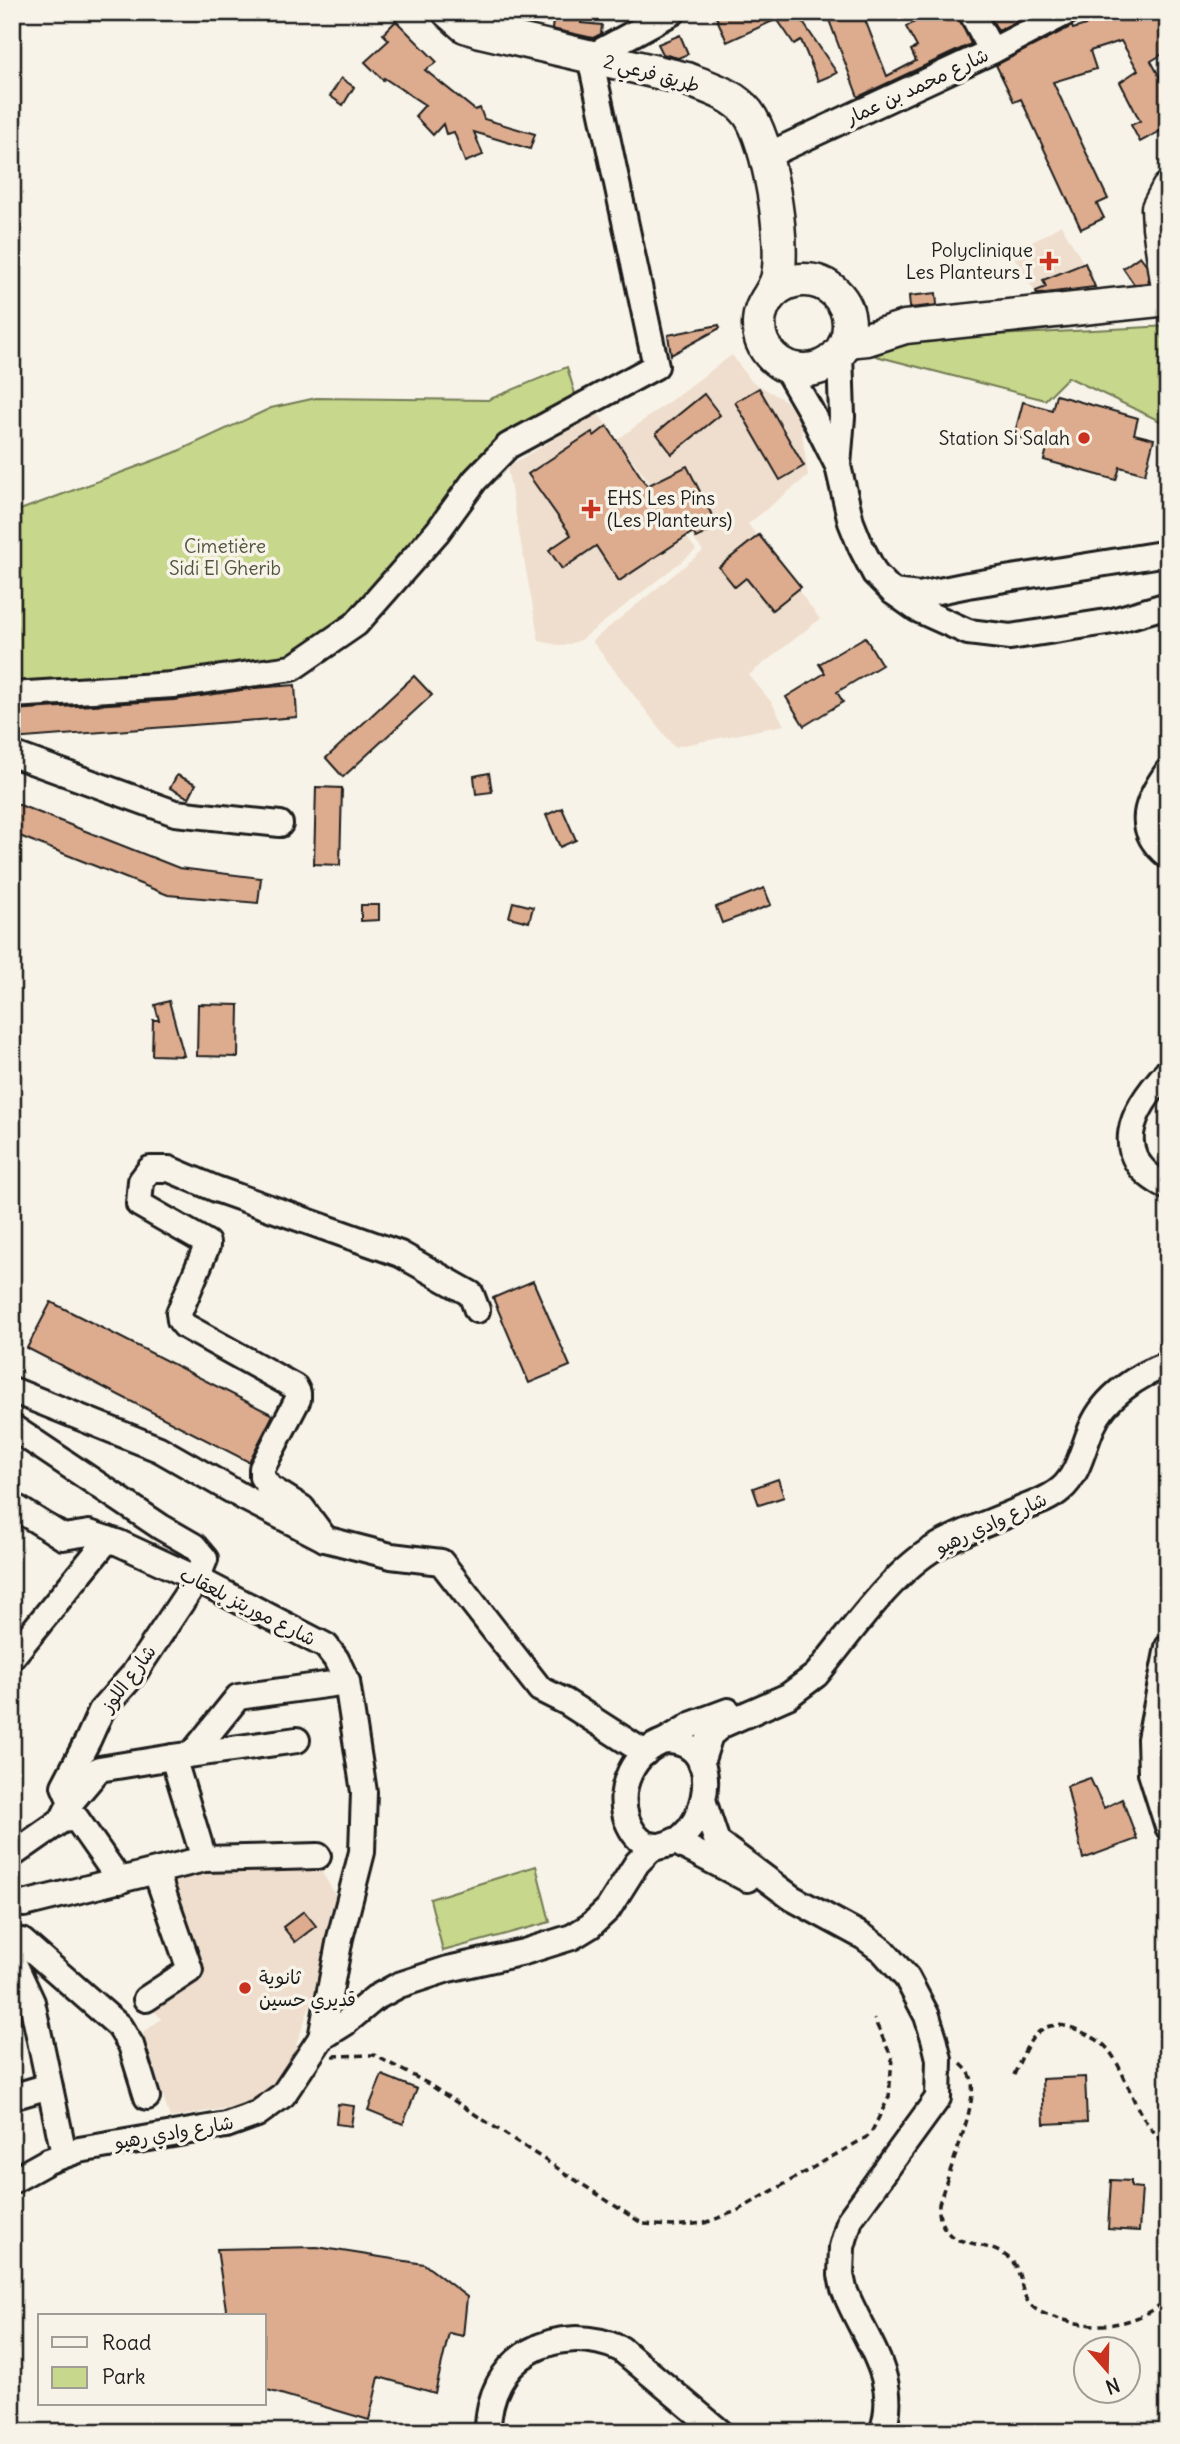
<svg xmlns="http://www.w3.org/2000/svg" width="1180" height="2444" viewBox="0 0 1180 2444" font-family="Delius,'Playpen Sans Arabic',sans-serif">
<style>
.built{fill:#efdecd}
.green{fill:#c7d78b;stroke:#727a54;stroke-width:2}
.building{fill:#ddac8f;stroke:#1c1c1c;stroke-width:2}
.lines{fill:none;stroke-linecap:round;stroke-linejoin:round}
.minor-casing{stroke:#1c1c1c;stroke-width:30}
.major-casing{stroke:#1c1c1c;stroke-width:37}
.path{stroke:#1c1c1c;stroke-width:3.5;stroke-dasharray:7 5;stroke-linecap:butt}
.minor{stroke:#f7f3e8;stroke-width:24}
.major{stroke:#f7f3e8;stroke-width:32}
.poi-dot{fill:#c8321e;stroke:#f7f3e8;stroke-width:2.5}
.labels{text-anchor:middle;dominant-baseline:central;stroke-width:7;stroke-linejoin:round;paint-order:stroke}
.street-label{font-size:19px;fill:#1c1c1c;stroke:#f7f3e8}
.poi-label{font-size:19px;fill:#1c1c1c;stroke:#f7f3e8;text-anchor:end}
.park-label{font-size:19px;fill:#4f543d;stroke:#f7f3e8}
</style>
<rect width="100%" height="100%" fill="#f7f3e8"/>
<filter id="ink" filterUnits="userSpaceOnUse"><feTurbulence type="fractalNoise" baseFrequency=".0143" numOctaves="2"/><feDisplacementMap in="SourceGraphic" scale="14" xChannelSelector="R" yChannelSelector="G"/><feConvolveMatrix kernelMatrix="1 2 1 2 8 2 1 2 1" color-interpolation-filters="sRGB"/></filter>
<g filter="url(#ink)">
<!-- built -->
<g class="built">
<polygon points="1061,225 1087,269 1038,297 1012,254"/>
<polygon points="732,355 751,381 786,401 800,419 808,476 748,524 820,619 749,675 772,703 784,725 674,747 592,641 703,551 618,441 696,550 581,640 563,646 539,641 507,467 598,413 617,440"/>
<polygon points="198,1869 320,1869 341,1904 331,1948 287,2070 258,2102 170,2118 143,2033 161,2019 149,2004 200,1972 165,1878"/>
</g>
<!-- green -->
<g class="green">
<polygon points="1168,326 1168,425 1068,377 1045,400 876,356 884,341"/>
<polygon points="567,367 576,397 504,432 419,544 350,612 305,645 270,666 12,688 12,513 174,453 271,408 316,398 488,400"/>
<polygon points="536,1866 550,1922 443,1951 430,1899"/>
</g>
<!-- building -->
<g class="building">
<polygon points="554,12 582,13 581,23 602,25 601,34 593,38 552,29"/>
<polygon points="714,12 796,12 837,73 818,81 801,40 794,44 777,19 727,42"/>
<polygon points="826,12 862,12 887,76 916,61 911,50 917,47 906,27 920,19 940,12 956,12 971,44 858,97"/>
<polygon points="988,12 1034,12 998,31"/>
<polygon points="1126,12 1168,12 1168,51 1151,61 1168,92 1168,127 1140,142 1131,125 1140,121 1120,82 1138,70 1121,41 1090,51 1096,69 1053,82 1108,199 1097,204 1104,218 1081,229 1021,99 1014,102 996,65 1072,26 1073,29"/>
<polygon points="396,21 437,62 425,70 475,110 480,108 484,119 535,134 530,149 474,132 483,155 465,162 454,132 446,134 443,124 433,135 415,116 425,105 384,78 383,80 365,62 389,40 383,34"/>
<polygon points="680,35 688,54 678,58 663,54 658,44"/>
<polygon points="341,78 354,87 343,105 330,96"/>
<polygon points="1140,256 1146,264 1149,283 1134,284 1123,268"/>
<polygon points="1085,263 1095,287 1037,294 1036,291 1046,287 1043,280"/>
<polygon points="936,293 937,305 910,308 909,296"/>
<polygon points="719,325 720,328 671,355 668,335"/>
<polygon points="759,388 804,466 780,480 735,402"/>
<polygon points="704,394 720,415 672,454 656,433"/>
<polygon points="1056,395 1138,418 1134,434 1154,439 1145,474 1120,467 1116,480 1044,460 1048,445 1014,436 1023,402 1052,410"/>
<polygon points="607,426 647,486 687,466 718,527 696,538 693,532 619,581 596,546 562,569 549,550 571,535 528,474 592,432 594,436"/>
<polygon points="759,535 801,587 772,610 746,578 735,587 719,567"/>
<polygon points="865,637 882,665 837,692 843,702 804,726 786,697 825,673 819,664"/>
<polygon points="414,676 432,695 343,777 326,758"/>
<polygon points="295,685 297,717 12,739 12,710 174,700 255,688"/>
<polygon points="489,773 492,792 476,794 474,776"/>
<polygon points="177,775 196,784 189,798 170,788"/>
<polygon points="316,787 342,788 340,865 314,864"/>
<polygon points="12,802 179,868 261,878 258,903 168,895 12,833"/>
<polygon points="562,808 576,840 560,847 546,815"/>
<polygon points="764,888 771,905 722,923 716,907"/>
<polygon points="513,902 533,907 529,922 509,917"/>
<polygon points="361,905 379,905 379,920 361,921"/>
<polygon points="169,1001 184,1056 152,1055 153,1020 159,1020 155,1005"/>
<polygon points="198,1004 239,1005 238,1057 197,1056"/>
<polygon points="533,1281 570,1366 529,1383 493,1298"/>
<polygon points="51,1302 273,1415 249,1462 27,1348"/>
<polygon points="778,1479 784,1497 759,1505 753,1488"/>
<polygon points="1090,1778 1104,1808 1122,1799 1137,1839 1083,1859 1067,1786"/>
<polygon points="304,1911 316,1926 295,1942 283,1927"/>
<polygon points="382,2075 417,2089 403,2124 368,2110"/>
<polygon points="1085,2077 1087,2122 1044,2124 1042,2079"/>
<polygon points="338,2104 354,2106 351,2126 336,2124"/>
<polygon points="1111,2180 1131,2181 1131,2187 1142,2188 1139,2231 1108,2229"/>
<polygon points="317,2247 424,2264 467,2297 463,2336 449,2333 435,2393 379,2377 369,2420 264,2389 264,2316 227,2316 217,2249"/>
</g>
<g class="lines">
<defs>
<g id="minor">
<polyline points="971,12 992,51"/>
<polyline points="766,156 992,51 1067,12"/>
<polyline points="784,365 810,410 838,466 851,522 861,547 875,574 893,592 917,609 968,632 1010,637 1113,621 1168,605"/>
<polyline points="838,465 842,417 840,352"/>
<polyline points="893,592 919,595 968,585 1168,553"/>
<polyline points="12,695 173,685 292,668 356,624 438,531 475,480 508,446 656,366 590,57 673,12"/>
<polyline points="12,754 175,813 280,824"/>
<path d="M1168,771C1147,800 1133,828 1168,856"/>
<path d="M1168,1071C1131,1110 1107,1157 1168,1187"/>
<polyline points="12,1390 159,1449 245,1498 325,1539 391,1556 441,1562 540,1689 566,1702 645,1753"/>
<polyline points="12,1427 161,1527 194,1546 205,1559 197,1579 133,1675 101,1711 88,1740 64,1786 71,1802 62,1820"/>
<polyline points="12,1505 63,1537 89,1533 119,1543 197,1579 326,1646 336,1659 347,1682 364,1792 362,1852 340,1938 321,2038"/>
<polyline points="325,1539 302,1508 270,1488 262,1477 262,1468 298,1399 298,1393 295,1387 185,1326 180,1320 179,1313 207,1246 207,1243 139,1204 141,1181 150,1169 169,1169 216,1189 400,1254 471,1294 477,1310"/>
<polyline points="1168,1647 1150,1739 1151,1773 1168,1827"/>
<polyline points="12,1657 108,1539"/>
<path d="M665,1741C735,1739 703,1863 647,1844C637,1840 631,1830 627,1820C616,1788 633,1752 665,1741Z"/>
<polyline points="665,1741 693,1724 728,1711"/>
<polyline points="192,1754 238,1697 347,1682"/>
<path d="M701,1763L710,1735L722,1725L788,1696L816,1675C849,1635 892,1572 936,1547C963,1531 995,1521 1024,1508C1037,1503 1051,1498 1061,1489C1079,1474 1083,1447 1092,1427C1105,1396 1138,1375 1168,1364"/>
<polyline points="71,1802 99,1769 173,1757"/>
<path d="M704,1803L717,1842L792,1898L864,1937L883,1951L907,1978L927,2016L934,2038L939,2059L938,2098L850,2219L842,2247L841,2275L844,2289C862,2337 902,2378 882,2432"/>
<polyline points="674,1841 747,1879"/>
<polyline points="12,1855 62,1820 76,1818 120,1881"/>
<polyline points="204,1859 173,1757 297,1740"/>
<polyline points="12,1902 24,1904 204,1859 318,1856"/>
<polyline points="22,1941 119,2026 131,2045 147,2097"/>
<polyline points="12,1959 32,2002 64,2154"/>
<polyline points="146,1999 190,1970 156,1872"/>
<polyline points="12,2097 49,2086"/>
<polyline points="12,2181 48,2161 79,2150 226,2125 257,2114 283,2095 321,2038 345,2023 375,1998 399,1985 448,1969 524,1952 572,1937 590,1926 608,1909 637,1863 651,1849 670,1843"/>
<path d="M488,2432C487,2357 556,2320 621,2349L720,2432"/>
</g>
<g id="major">
<path d="M449,12L465,26L480,31L687,79C709,88 733,94 748,113C769,141 785,240 778,275C777,283 771,292 767,299"/>
<polyline points="1168,189 1158,208 1159,227 1168,288"/>
<circle cx="804" cy="325" r="45"/>
<polyline points="846,341 867,339 905,327 1168,299"/>
</g>
</defs>
<!-- minor casing -->
<use href="#minor" class="minor-casing"/>
<!-- major casing -->
<use href="#major" class="major-casing"/>
<!-- path -->
<g class="path">
<polyline points="333,2056 374,2055 427,2083 643,2224 672,2226 705,2223 739,2210 870,2135 889,2097 892,2058 874,2019"/>
<path d="M961,2064C967,2070 971,2073 972,2082C976,2109 947,2175 939,2204C938,2220 943,2230 955,2239C972,2244 997,2247 1010,2259C1023,2271 1019,2290 1029,2303C1036,2312 1047,2315 1057,2318C1100,2331 1132,2327 1168,2299"/>
<path d="M1014,2075C1027,2045 1037,2013 1078,2030C1088,2035 1098,2039 1106,2047C1122,2065 1129,2093 1141,2114C1149,2127 1159,2138 1168,2149"/>
</g>
<!-- minor -->
<use href="#minor" class="minor"/>
<!-- major -->
<use href="#major" class="major"/>
</g>
</g>
<!-- markers -->
<g class="poi-dot">
<path d="M1045.5 250.5h7v7h7v7h-7v7h-7v-7h-7v-7h7z"/>
<circle cx="1084" cy="438" r="7"/>
<path d="M587.5 498.5h7v7h7v7h-7v7h-7v-7h-7v-7h7z"/>
<circle cx="245" cy="1988" r="7"/>
</g>
<g class="labels">
<!-- street labels -->
<g class="street-label">
<text transform="translate(652 73) rotate(15)">طريق فرعي 2</text>
<text transform="translate(917 86) rotate(-25)">شارع محمد بن عمار</text>
<text transform="translate(991 1523) rotate(-25)">شارع وادي رهيو</text>
<text transform="translate(248 1606) rotate(27)">شارع موريتز بلعقاب</text>
<text transform="translate(128 1678) rotate(-53)">شارع اللوز</text>
<text transform="translate(174 2132) rotate(-10)">شارع وادي رهيو</text>
</g>
<!-- poi labels -->
<g class="poi-label">
<text x="1033" y="250">Polyclinique<tspan x="1033" dy="22">Les Planteurs I</tspan></text>
<text x="1070" y="438">Station Si Salah</text>
<text x="607" y="498" text-anchor="start">EHS Les Pins<tspan x="607" dy="22">(Les Planteurs)</tspan></text>
<text x="259" y="1977" text-anchor="start">ثانوية<tspan x="259" dy="22">قديري حسين</tspan></text>
</g>
<!-- park labels -->
<g class="park-label">
<text x="225" y="546">Cimetière<tspan x="225" dy="22">Sidi El Gherib</tspan></text>
</g>
</g>
<!-- margin -->
<rect width="1180" height="2444" fill="none" stroke="#f7f3e8" stroke-width="42"/>
<rect x="21" y="21" width="1138" height="2402" fill="none" stroke="#1c1c1c" stroke-width="2.5" filter="url(#ink)"/>
<!-- legend -->
<rect x="38" y="2314" width="228" height="91" fill="#f7f3e8" stroke="#9f9d96" stroke-width="2"/>
<rect x="52" y="2337" width="35" height="10" fill="#f7f3e8" stroke="#9f9d96" stroke-width="2"/>
<text x="102" y="2350" font-size="21" fill="#1c1c1c">Road</text>
<rect x="52" y="2367" width="35" height="21" fill="#c7d78b" stroke="#9f9d96" stroke-width="2"/>
<text x="102" y="2384" font-size="21" fill="#1c1c1c">Park</text>
<!-- north arrow -->
<g transform="translate(1107 2370) rotate(160)"><circle r="33" fill="#f7f3e8" stroke="#9f9d96" stroke-width="2"/>
<path d="M0-5L12 26L0 18L-12 26Z" fill="#c8321e"/>
<text y="-10" font-size="19" font-weight="bold" text-anchor="middle" fill="#1c1c1c">N</text>
</g>
</svg>
